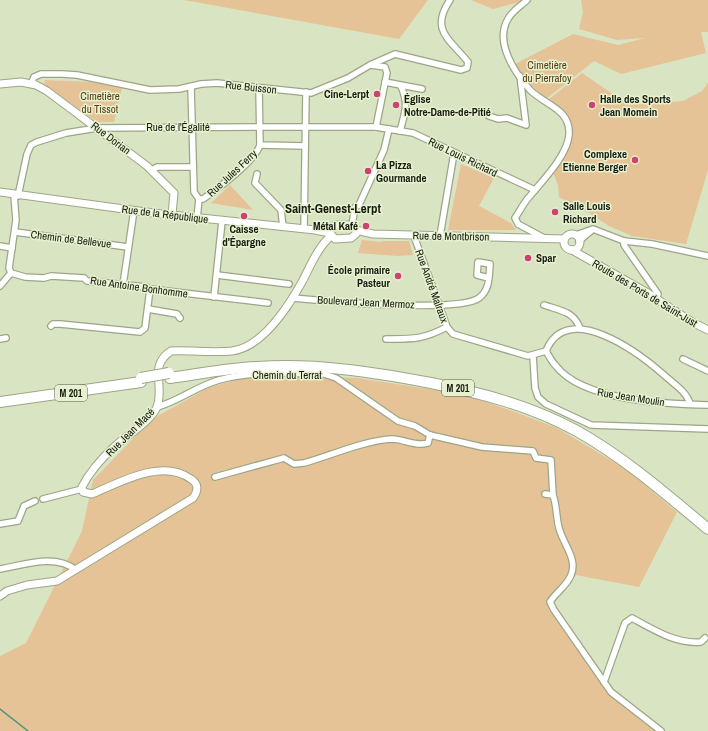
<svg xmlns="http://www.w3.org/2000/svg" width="708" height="731" viewBox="0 0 708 731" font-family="'Archivo Narrow',sans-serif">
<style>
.green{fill:#e5c396}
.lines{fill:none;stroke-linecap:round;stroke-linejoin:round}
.stream{stroke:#4a957e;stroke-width:1.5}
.street-casing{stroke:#9ca687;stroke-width:8}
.secondary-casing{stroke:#9ca687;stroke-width:9}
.highway-casing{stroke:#9ca687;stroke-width:12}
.street{stroke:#fff;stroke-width:5.5}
.secondary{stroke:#fff;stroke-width:7}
.highway{stroke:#fff;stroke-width:10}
.highway-bridge-casing{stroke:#9ca687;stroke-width:12;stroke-linecap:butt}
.highway-bridge{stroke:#fff;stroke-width:10}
.poi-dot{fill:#ce4272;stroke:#e6f1d0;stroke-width:1.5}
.labels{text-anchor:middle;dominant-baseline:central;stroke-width:3;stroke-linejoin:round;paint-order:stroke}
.shield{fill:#e6f1d0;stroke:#565b49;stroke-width:1}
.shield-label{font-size:10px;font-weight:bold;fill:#181b0f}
.park-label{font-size:11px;fill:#573c12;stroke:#e6f1d0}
.street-label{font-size:11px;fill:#181b0f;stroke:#e6f1d0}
.poi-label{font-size:11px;font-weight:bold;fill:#181b0f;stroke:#e6f1d0;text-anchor:start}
.quarter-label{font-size:13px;font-weight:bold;fill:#181b0f;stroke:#e6f1d0}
</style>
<rect width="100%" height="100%" fill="#d9e4c3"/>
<!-- green -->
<g class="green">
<polygon points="184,0 428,0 399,39"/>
<polygon points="471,0 527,0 493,9"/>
<polygon points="581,0 708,0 708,32 701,32 706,53 621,74 594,61 546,99 530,84 515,64 573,34 618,45 645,38 617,40 579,29 583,12"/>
<path d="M582,73L629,105L683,101L702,91L708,83V170L686,244L632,236L609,226L589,213L559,197L558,185L553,172C574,138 584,127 548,100Z"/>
<polygon points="45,80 91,82 122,88 114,122 97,122 44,84"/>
<polygon points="461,164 494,178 479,206 511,223 516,230 448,230"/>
<polygon points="230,185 253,210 211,203"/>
<polygon points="362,240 381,242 383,241 409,241 413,255 398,256 358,253"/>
<polygon points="297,376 357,378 462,394 515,412 557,428 626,469 677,512 639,587 576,575 549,601 612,693 658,731 0,731 0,656 26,643 82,531 93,480 152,419 210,387 244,378"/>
</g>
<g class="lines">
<!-- stream -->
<polyline class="stream" points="0,709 28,731"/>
<defs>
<g id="street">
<path d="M527,0C521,6 512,11 508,19C494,42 515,73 530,90C545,105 571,109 569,135C567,156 543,180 530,196C524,202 520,211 515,218L518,224L544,238"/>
<polyline points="371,65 385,67 387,73 376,127"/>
<polyline points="385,82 422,89"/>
<path d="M31,84L34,77L41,74H62L77,75L150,90L179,89L201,84L217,83L311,93L348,78L370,65L395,54L461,70L467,68L468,62C451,40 429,31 450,0"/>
<polyline points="191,87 194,192 199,199"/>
<polyline points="259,88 260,145 305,146"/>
<polyline points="489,116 498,119 507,118 526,125 520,76"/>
<polyline points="263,127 376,127 413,133 535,190"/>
<path d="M400,131C405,112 409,105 401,86"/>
<polyline points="152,170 157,167 193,167"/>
<polyline points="257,174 255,183 281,210 283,227"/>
<polyline points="18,196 27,154 31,145 37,142 66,133 97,128 260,127"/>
<path d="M197,218L199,199H203C217,189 255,161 260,145"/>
<polyline points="352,225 355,207 359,205 384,150 389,129"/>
<polyline points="304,229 306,92"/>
<polyline points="15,232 128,247"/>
<polyline points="576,235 593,229 624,241 652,244 708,256"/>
<polyline points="414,236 447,327 453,334 528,356 546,351"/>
<polyline points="440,236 454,153"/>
<polyline points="579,241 591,231"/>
<polyline points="624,241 624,245 658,294 656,299"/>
<polyline points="0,246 12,248"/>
<polyline points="11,273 25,277 44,278 51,276 84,278 87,281 146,287 150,289 268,303"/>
<polyline points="217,275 289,284"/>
<polyline points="123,285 134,210"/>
<polyline points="0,286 11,273 9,268 16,220 14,195"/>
<polyline points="214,297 222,221"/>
<path d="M293,298C324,301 460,313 479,298C490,290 489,276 490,264L478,262L477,275L489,278"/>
<path d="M544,305C561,311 573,311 580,328"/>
<polyline points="148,309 177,314 180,318"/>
<polyline points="51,326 53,324 60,324 140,332 145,328 150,289"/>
<polyline points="0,339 6,338"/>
<path d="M386,339C412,339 422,340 447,327"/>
<path d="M546,351C567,299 639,353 664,375C673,383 687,392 690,404"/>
<path d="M546,351C549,356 552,362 556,366C583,401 667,404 708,405"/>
<polyline points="533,356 535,388 538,397 546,404 591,425 708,429"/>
<polyline points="683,359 708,371"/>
<path d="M157,407C179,401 197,386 219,380C251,371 291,373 324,374L336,378L398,421L415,426L430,435L482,447L533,451L536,458L551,460L553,495"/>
<path d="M215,477L284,458L294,464L304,463C329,456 366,440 392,439C404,439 416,447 428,443L430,435"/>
<path d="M545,494L553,495C557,506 556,517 559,528C563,544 578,559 571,575C567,586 556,592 550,602L554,610L611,692L661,731"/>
<polyline points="43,499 82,489"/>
<polyline points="0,524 18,521 24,506 35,501"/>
<path d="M0,569C24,565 55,553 76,570"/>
<path d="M604,682L625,623L632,618C654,630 676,644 701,642L705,638"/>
</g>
<g id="secondary">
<polyline points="0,84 21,82 36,85 47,91 147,166 174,193 172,214"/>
<polyline points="0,192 153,213 315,230 330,233"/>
<polygon points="335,225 352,225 356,230 356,234 351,238 335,239 330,233 331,228"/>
<polyline points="356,230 373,234 564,239"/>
<circle cx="572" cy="242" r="8"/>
<polyline points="572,250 646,292 692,322 708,330"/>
<path d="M0,596L7,591L27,585L57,581L193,498C198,491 199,484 191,479C162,458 121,482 92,494L83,492L82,487C89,473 103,457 115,446C125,437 152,420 157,407C165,385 148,366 171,351C190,350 212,353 232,351C263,347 288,307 302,282C310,267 317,248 331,236"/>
</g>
<g id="highway">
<path d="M170,378C199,374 228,368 257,367C316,363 373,372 431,383C482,393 531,406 577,431C625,458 666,494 708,529"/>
<polyline points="0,402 141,382"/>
</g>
</defs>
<!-- street casing -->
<use href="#street" class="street-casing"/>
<!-- secondary casing -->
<use href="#secondary" class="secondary-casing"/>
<!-- highway casing -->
<use href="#highway" class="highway-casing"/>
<!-- street -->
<use href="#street" class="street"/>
<!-- secondary -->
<use href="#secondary" class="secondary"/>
<!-- highway -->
<use href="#highway" class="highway"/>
<defs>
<polyline id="highway-bridge" points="141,378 169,373"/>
</defs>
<!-- highway-bridge casing -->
<use href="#highway-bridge" class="highway-bridge-casing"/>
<!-- highway-bridge -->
<use href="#highway-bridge" class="highway-bridge"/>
</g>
<!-- markers -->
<g class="poi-dot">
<circle cx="377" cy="94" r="4"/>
<circle cx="396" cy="105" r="4"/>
<circle cx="592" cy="105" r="4"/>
<circle cx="635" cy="160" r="4"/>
<circle cx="368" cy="171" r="4"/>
<circle cx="555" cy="212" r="4"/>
<circle cx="244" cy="216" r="4"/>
<circle cx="366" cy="226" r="4"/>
<circle cx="528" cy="258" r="4"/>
<circle cx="398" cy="276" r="4"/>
</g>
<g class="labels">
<!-- shield labels -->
<g class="shield">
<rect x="442" y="380" width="32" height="16" rx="3"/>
<rect x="55" y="385" width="32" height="16" rx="3"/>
</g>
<g class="shield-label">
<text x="458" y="388">M 201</text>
<text x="71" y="393">M 201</text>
</g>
<!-- park labels -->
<g class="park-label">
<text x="547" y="65">Cimetière<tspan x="547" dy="13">du Pierrafoy</tspan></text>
<text x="100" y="96">Cimetière<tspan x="100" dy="13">du Tissot</tspan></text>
</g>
<!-- street labels -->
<g class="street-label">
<text transform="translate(251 87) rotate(6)">Rue Buisson</text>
<text x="178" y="127">Rue de l'Égalité</text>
<text transform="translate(111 138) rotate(37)">Rue Dorian</text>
<text transform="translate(463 157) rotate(26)">Rue Louis Richard</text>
<text transform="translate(232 173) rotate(-43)">Rue Jules Ferry</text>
<text transform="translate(165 214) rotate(7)">Rue de la République</text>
<text transform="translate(451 236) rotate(1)">Rue de Montbrison</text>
<text transform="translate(71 239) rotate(7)">Chemin de Bellevue</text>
<text transform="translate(432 286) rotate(70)">Rue André Malraux</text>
<text transform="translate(139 287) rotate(8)">Rue Antoine Bonhomme</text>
<text transform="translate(645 293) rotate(31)">Route des Ports de Saint-Just</text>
<text transform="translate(366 302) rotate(3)">Boulevard Jean Mermoz</text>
<text x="287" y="375">Chemin du Terrat</text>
<text transform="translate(631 397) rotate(9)">Rue Jean Moulin</text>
<text transform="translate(130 432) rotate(-45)">Rue Jean Macé</text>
</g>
<!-- poi labels -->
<g class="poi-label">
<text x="369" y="94" text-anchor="end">Cine-Lerpt</text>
<text x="404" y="99">Église<tspan x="404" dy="13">Notre-Dame-de-Pitié</tspan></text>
<text x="600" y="99">Halle des Sports<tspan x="600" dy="13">Jean Momein</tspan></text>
<text x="627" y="154" text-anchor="end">Complexe<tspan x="627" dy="13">Etienne Berger</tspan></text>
<text x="376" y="165">La Pizza<tspan x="376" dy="13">Gourmande</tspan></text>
<text x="563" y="206">Salle Louis<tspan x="563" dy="13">Richard</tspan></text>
<text x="358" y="226" text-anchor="end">Métal Kafé</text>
<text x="244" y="229" text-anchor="middle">Caisse<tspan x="244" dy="13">d'Épargne</tspan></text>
<text x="536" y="258">Spar</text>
<text x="390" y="270" text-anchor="end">École primaire<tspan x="390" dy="13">Pasteur</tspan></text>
</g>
<!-- quarter labels -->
<g class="quarter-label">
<text x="333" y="208">Saint-Genest-Lerpt</text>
</g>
</g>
</svg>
